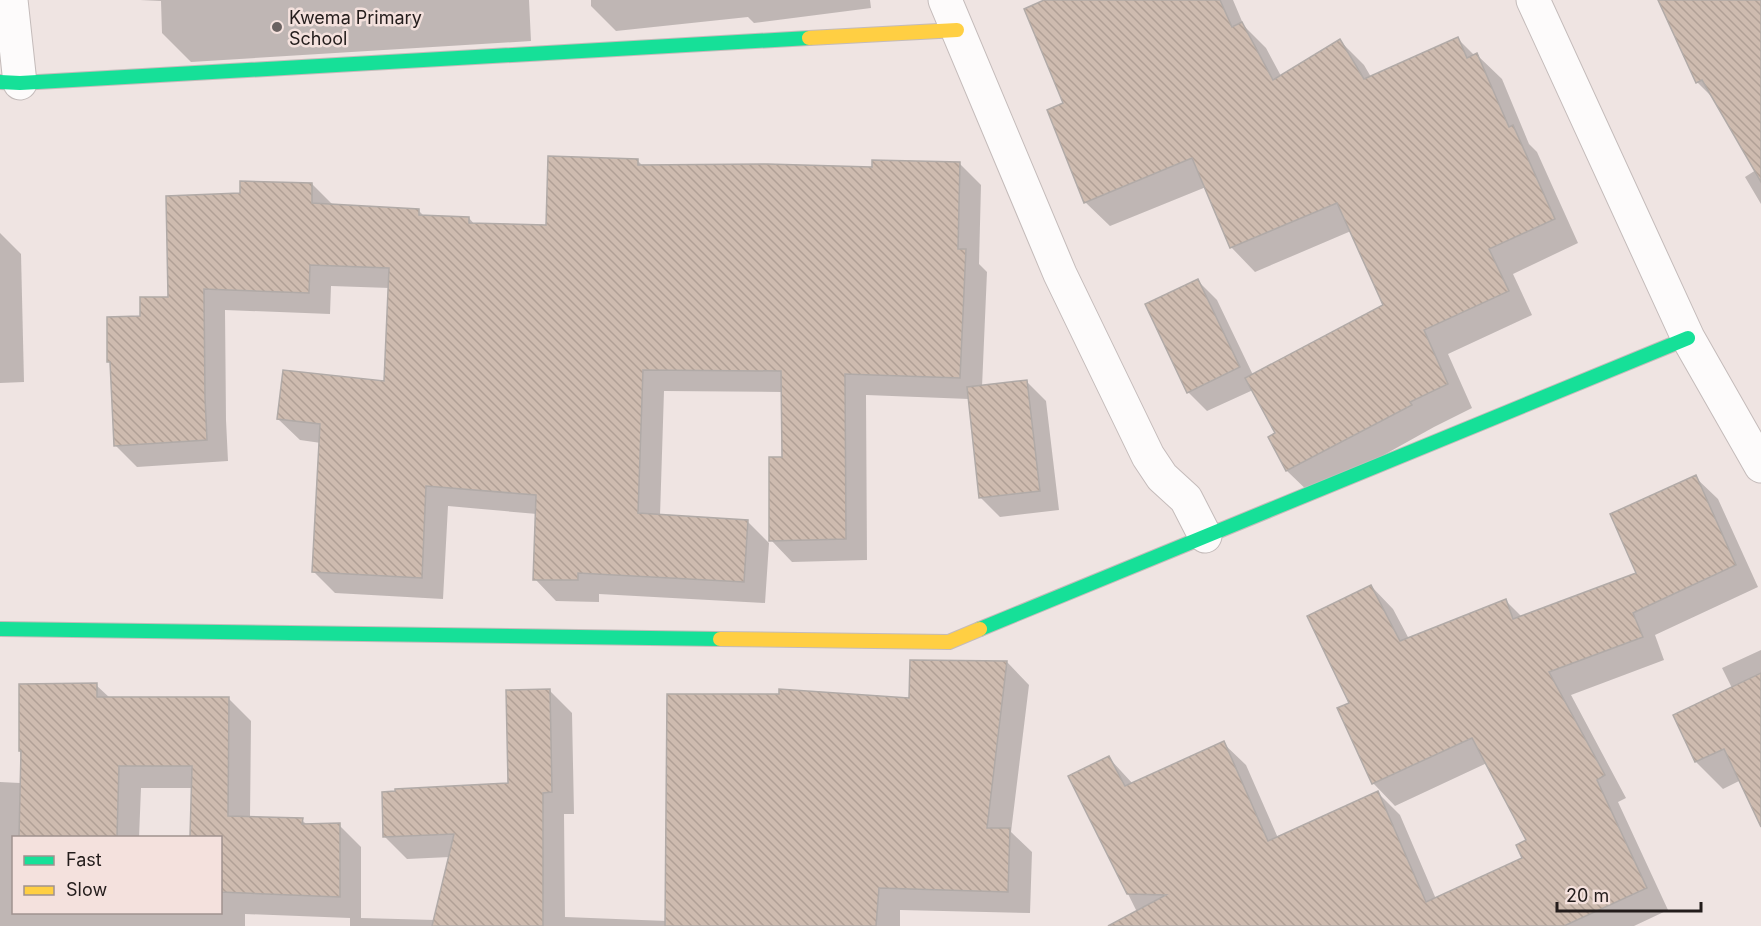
<svg xmlns="http://www.w3.org/2000/svg" width="1761" height="926" viewBox="0 0 1761 926" font-family="Inter,sans-serif">
<style>
.shadow{fill:#0003;fill-rule:evenodd}
.building{fill:url(#building-back-hatch);stroke:#b1aaa7;stroke-width:1.5}
.lines{fill:none;stroke-linecap:round;stroke-linejoin:round}
.street-casing{stroke:#c4bbba;stroke-width:35}
.fast-casing{stroke:#c4bbba;stroke-width:16}
.slow-casing{stroke:#c4bbba;stroke-width:16}
.street{stroke:#fdfbfb;stroke-width:33}
.fast{stroke:#16e098;stroke-width:14}
.slow{stroke:#ffcf43;stroke-width:14}
.poi-dot{fill:#6a6261;stroke:#f4e1dd;stroke-width:2}
.labels{text-anchor:middle;dominant-baseline:central;stroke-width:5;stroke-linejoin:round;paint-order:stroke}
.poi-label{font-size:18px;fill:#231c1b;stroke:#f4e1dd;text-anchor:start}
</style>
<defs>
<pattern id="building-back-hatch" width="6" height="6" patternUnits="userSpaceOnUse" patternTransform="scale(1.5)"><rect width="6" height="6" fill="#cebbaf"/><path d="M-1 5l2 2M0 0l6 6M5-1l2 2" fill="none" stroke="#b1a096"/></pattern>
</defs>
<rect width="100%" height="100%" fill="#efe4e2"/>
<!-- shadow -->
<g class="shadow">
<polygon points="140,0 529,0 531,41 191,62 162,33 161,1"/>
<polygon points="591,0 870,0 871,8 754,23 748,17 616,31 591,6"/>
<polygon points="1048,0 1233,0 1244,26 1266,48 1281,76 1340,41 1364,65 1371,77 1458,39 1475,56 1477,55 1502,79 1529,144 1537,152 1578,243 1513,274 1532,315 1448,354 1472,408 1434,427 1312,495 1287,471 1270,438 1277,434 1253,390 1207,411 1188,392 1198,281 1217,300 1253,375 1385,305 1351,231 1255,272 1231,247 1206,187 1110,226 1085,202 1065,104"/>
<polygon points="1660,0 1761,0 1761,204 1745,177 1756,170 1716,101 1697,82"/>
<polygon points="637,160 644,167 873,169 959,163 981,185 979,264 987,272 982,387 1027,382 1046,401 1059,510 1000,517 981,498 969,399 866,395 867,560 792,562 771,540 784,458 782,392 664,391 660,516 747,521 769,543 765,603 599,594 599,602 556,601 535,579 537,514 448,506 443,599 335,593 313,571 321,443 300,440 278,419 385,382 390,288 331,286 330,314 225,310 226,420 228,461 137,467 115,445 111,364 109,362 141,317 170,298 241,194 312,184 333,205 418,210 425,217 469,218 475,225 547,227"/>
<polygon points="0,233 21,254 24,382 0,383"/>
<polygon points="1695,477 1718,499 1758,587 1655,635 1664,660 1571,695 1626,798 1618,802 1668,910 1634,926 1111,926 1137,912 1070,777 1109,758 1133,784 1223,743 1246,765 1278,838 1378,793 1400,815 1436,899 1524,859 1528,840 1487,763 1395,806 1373,783 1351,704 1371,586 1393,609 1409,639 1506,601 1522,617 1638,574"/>
<polygon points="1761,650 1761,823 1741,780 1723,789 1696,762 1732,688 1722,668"/>
<path d="M1007,662L1029,685L1011,832L1032,852L1030,913L900,910V926H350V918L245,914V926H0V782L20,783L21,685H96L110,698L229,699L251,721L250,818L302,820L307,825H339L361,847V918L435,920L450,857L407,859L385,837L510,785L549,690L572,713L574,814H564L565,917L667,921L911,699ZM141,788H193L191,838H220V912H14V838H139Z"/>
</g>
<!-- building -->
<g class="building">
<polygon points="1044,0 1220,0 1232,27 1242,22 1273,80 1340,39 1364,79 1458,37 1467,58 1477,53 1509,127 1513,125 1555,219 1489,249 1509,291 1424,330 1448,384 1410,402 1412,405 1286,471 1268,437 1275,433 1245,378 1383,305 1337,203 1230,248 1192,158 1084,203 1047,110 1063,103 1024,9"/>
<polygon points="1658,0 1761,0 1761,182 1702,80 1696,83"/>
<polygon points="548,156 638,159 638,165 767,164 872,167 872,160 960,162 958,249 966,249 960,378 845,374 846,539 769,541 769,457 782,457 781,371 643,370 638,513 748,520 744,582 578,573 578,580 533,580 536,495 426,486 422,578 312,572 320,424 277,419 283,370 384,381 389,268 310,265 309,293 204,289 205,397 207,440 114,446 110,362 107,362 107,317 140,316 140,297 168,297 166,196 240,193 240,181 312,183 312,203 419,209 419,215 469,217 469,223 546,225"/>
<polygon points="1198,279 1240,367 1187,393 1145,304"/>
<polygon points="1027,380 1040,491 979,498 967,387"/>
<polygon points="1696,475 1736,565 1633,613 1643,637 1549,672 1605,775 1597,780 1647,888 1564,926 1108,926 1166,895 1127,894 1068,776 1109,756 1125,786 1224,741 1268,841 1378,791 1426,902 1522,858 1516,845 1526,840 1472,738 1372,784 1337,708 1349,703 1307,616 1371,585 1400,641 1506,599 1513,619 1636,573 1610,514"/>
<polygon points="910,660 1007,661 987,828 1010,828 1008,892 879,888 876,926 665,926 667,694 779,694 779,689 909,698"/>
<polygon points="1761,673 1761,827 1724,749 1695,762 1673,715"/>
<polygon points="97,683 97,697 229,697 228,816 303,818 302,824 340,823 340,897 220,892 220,837 190,837 192,766 119,766 117,837 19,837 21,751 19,751 19,684"/>
<polygon points="550,689 552,792 543,793 543,926 432,926 454,834 383,837 382,792 395,791 395,789 508,783 506,690"/>
</g>
<g class="lines">
<defs>
<g id="street">
<polyline points="11,0 20,83"/>
<polyline points="945,0 1060,274 1148,456 1162,477 1186,499 1205,536"/>
<polyline points="1533,0 1688,338 1761,466"/>
</g>
<g id="fast">
<polyline points="0,82 20,83 809,38"/>
<polyline points="0,629 720,639"/>
<polyline points="980,629 1688,338"/>
</g>
<g id="slow">
<polyline points="809,38 957,30"/>
<polyline points="720,639 949,642 980,629"/>
</g>
</defs>
<!-- street casing -->
<use href="#street" class="street-casing"/>
<!-- fast casing -->
<use href="#fast" class="fast-casing"/>
<!-- slow casing -->
<use href="#slow" class="slow-casing"/>
<!-- street -->
<use href="#street" class="street"/>
<!-- fast -->
<use href="#fast" class="fast"/>
<!-- slow -->
<use href="#slow" class="slow"/>
</g>
<!-- markers -->
<circle class="poi-dot" cx="277" cy="27" r="6"/>
<g class="labels">
<!-- poi labels -->
<g class="poi-label">
<text x="289" y="17">Kwema Primary<tspan x="289" dy="21">School</tspan></text>
</g>
</g>
<!-- legend -->
<rect x="12" y="836" width="210" height="78" fill="#f4e1dd" stroke="#a0928f" stroke-width="1.5"/>
<rect x="24" y="856" width="30" height="9" fill="#16e098" stroke="#a0928f" stroke-width="1.5"/>
<text x="66" y="866" font-size="18" fill="#231c1b">Fast</text>
<rect x="24" y="886" width="30" height="9" fill="#ffcf43" stroke="#a0928f" stroke-width="1.5"/>
<text x="66" y="896" font-size="18" fill="#231c1b">Slow</text>
<!-- scale -->
<path d="M1557 902v9h144v-9" fill="none" stroke="#231c1b" stroke-width="3"/>
<text x="1566" y="902" font-size="18" fill="#231c1b" stroke="#f4e1dd" stroke-width="4.5" paint-order="stroke">20 m</text>
</svg>
